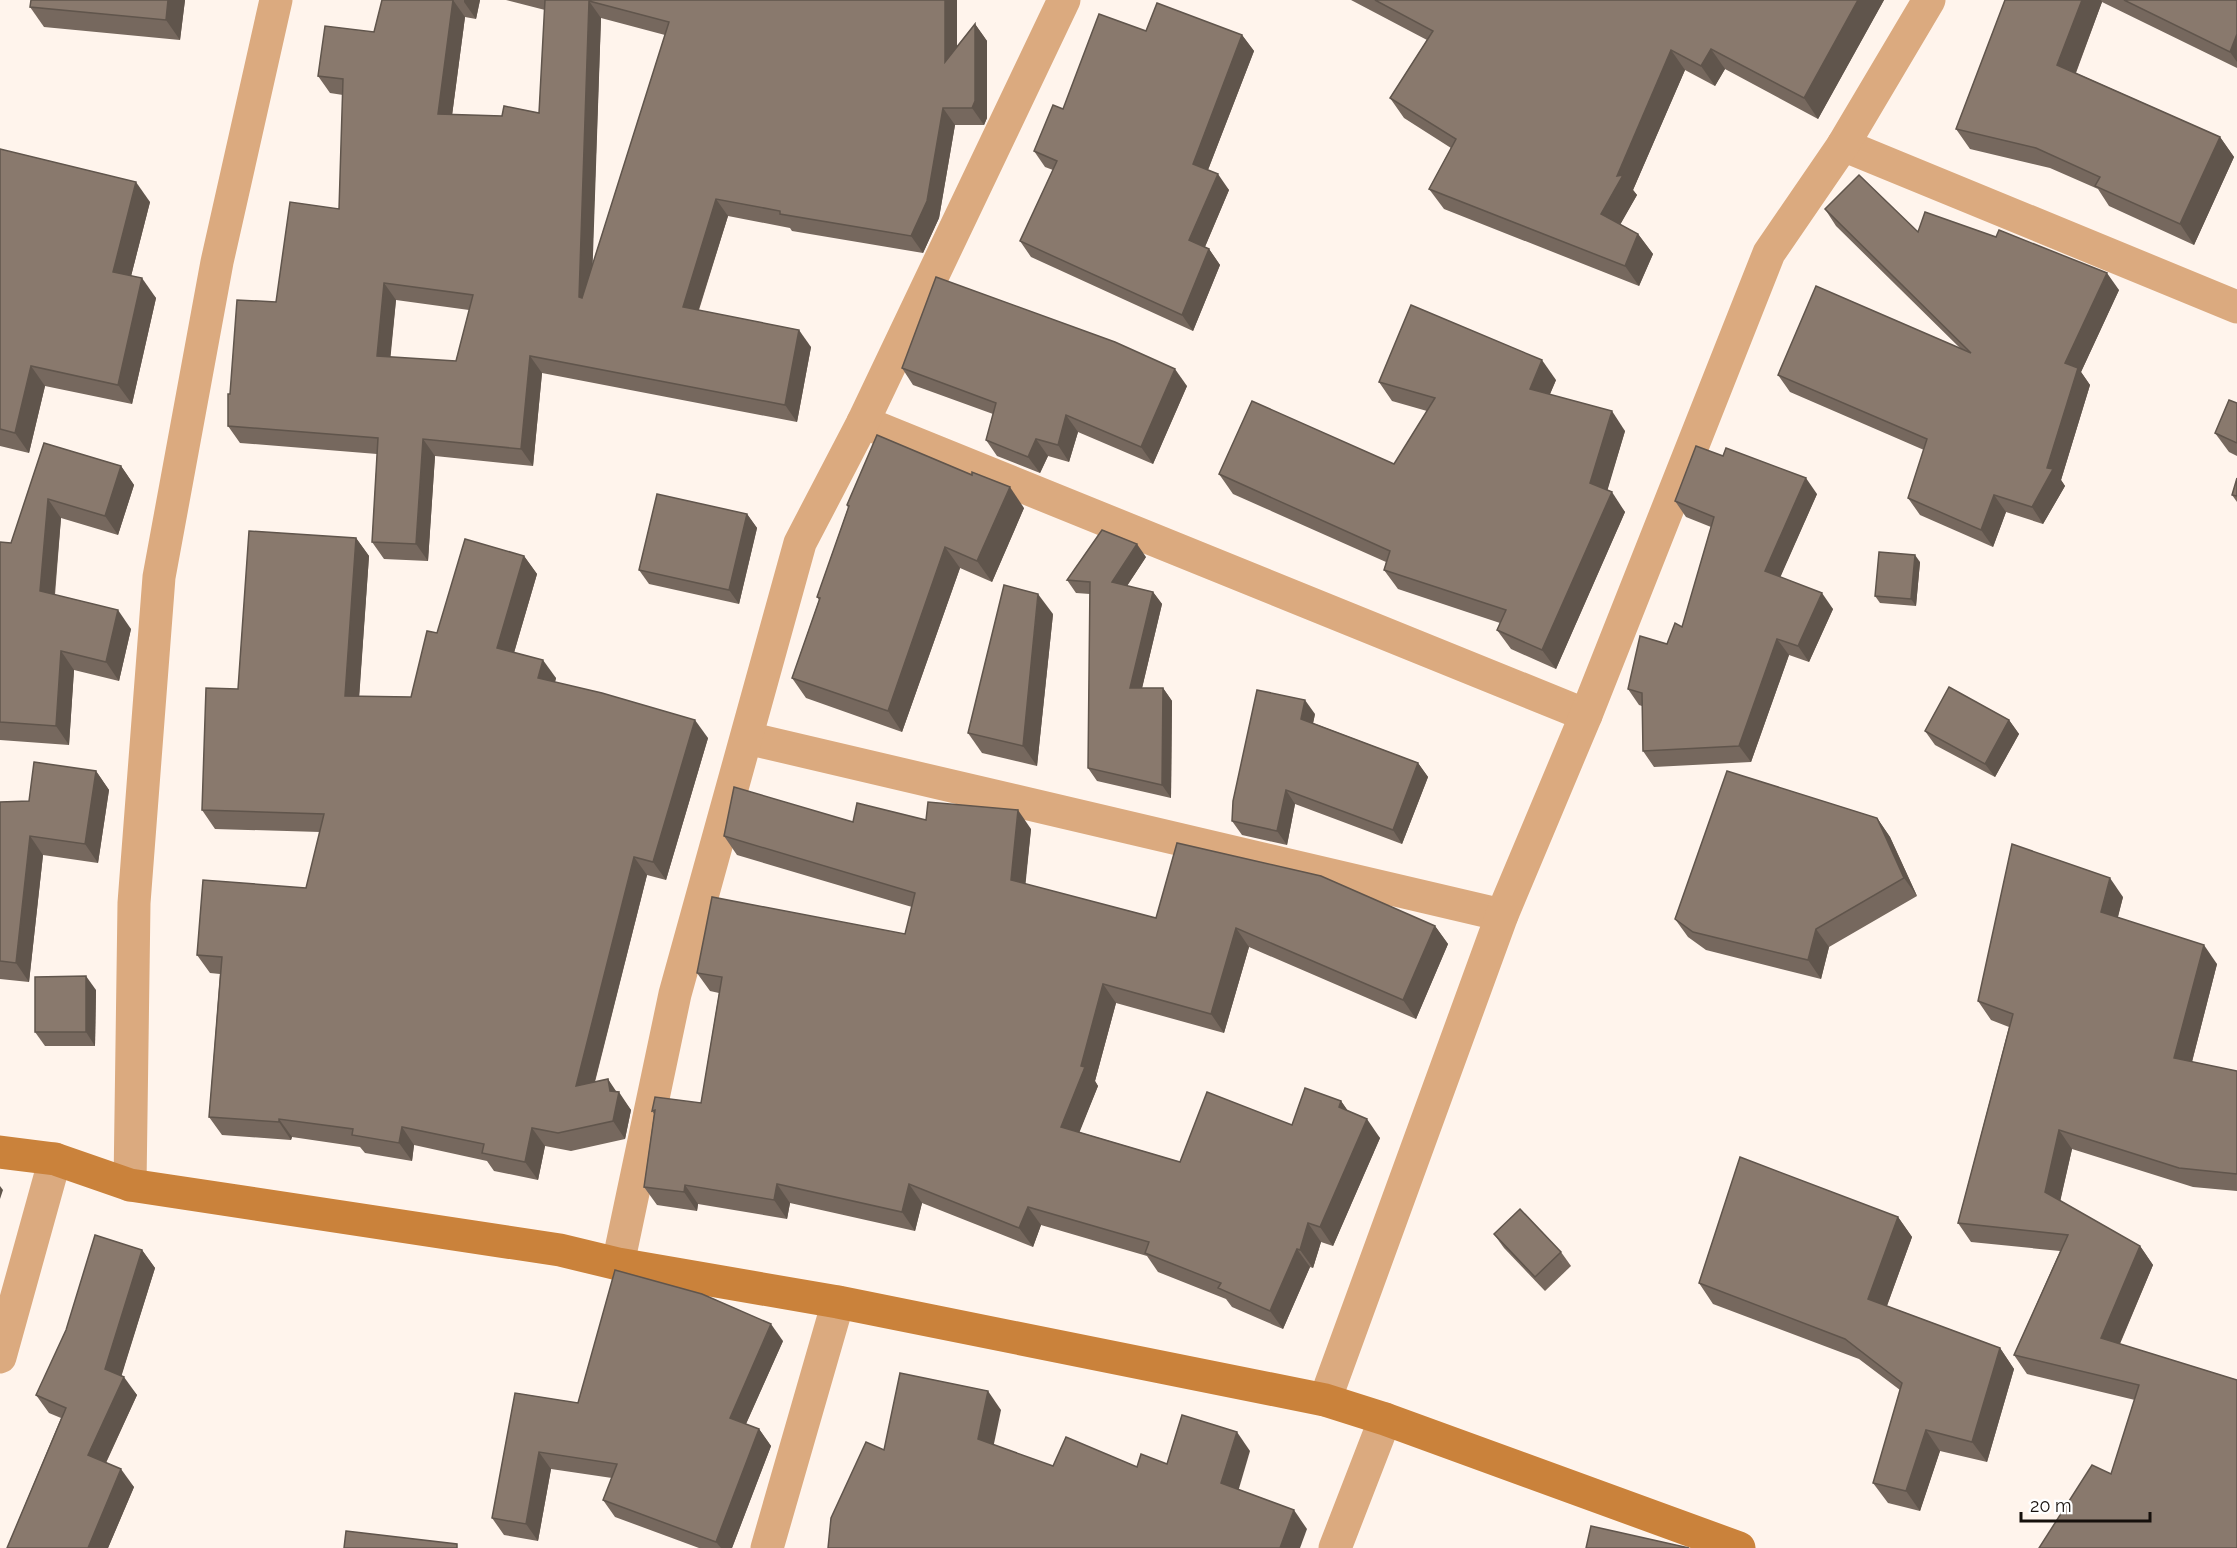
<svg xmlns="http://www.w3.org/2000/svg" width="2237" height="1548" viewBox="0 0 2237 1548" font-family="Raleway,sans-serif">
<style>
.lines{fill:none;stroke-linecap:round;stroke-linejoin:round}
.street{stroke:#dbaa7f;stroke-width:33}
.secondary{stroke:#ca823b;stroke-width:33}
.wall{fill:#76685e;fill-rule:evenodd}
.shaded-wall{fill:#60554c}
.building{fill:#89796d;stroke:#60554c;stroke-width:1.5;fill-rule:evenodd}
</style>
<rect width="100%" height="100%" fill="#fff4ec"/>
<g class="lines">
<!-- street -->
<g class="street">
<polyline points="1843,145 2237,307"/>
<polyline points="863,422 1586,715"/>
<polyline points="747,738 1502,915"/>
<polyline points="130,1185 134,903 159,577 217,262 276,0"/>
<polyline points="618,1264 675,994 800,543 863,422 1064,0"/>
<polyline points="0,1357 55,1159"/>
<polyline points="1325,1400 1502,915 1586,715 1769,253 1843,145 1929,0"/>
<polyline points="767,1548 838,1302"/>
<polyline points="1335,1548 1385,1419"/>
</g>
<!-- secondary -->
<polyline class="secondary" points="0,1152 55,1159 130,1185 560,1250 618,1264 838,1302 1325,1400 1385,1419 1739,1548"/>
</g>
<!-- wall -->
<g class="wall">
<polygon points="185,0 180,40 44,27 30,7"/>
<path d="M382,0H480L476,19L465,17L452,115L502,116L539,113L545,10L506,0H957V46L975,24L987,41V118L984,125H955L939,218L923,253L792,231L790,228L728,216L699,310L811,347L797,422L542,373L533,466L435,456L428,561L384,559L372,542L377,454L240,443L228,426L230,394L276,302L339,209L343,95L330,93L318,76L374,32ZM601,18L665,35L592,266ZM396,300L469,310L456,361L390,357Z"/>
<polygon points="1351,0 1884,0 1818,119 1725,69 1715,86 1685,70 1633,190 1637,195 1620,224 1638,234 1653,254 1639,286 1444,209 1429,189 1451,148 1404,118 1390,98 1427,40"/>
<polygon points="2005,0 2237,0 2237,68 2102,2 2076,73 2220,137 2234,157 2194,245 2109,206 2098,189 2050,168 1970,149 1956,129"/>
<polygon points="1146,31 1242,35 1254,51 1208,170 1229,190 1205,247 1209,249 1220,265 1193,331 1031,257 1020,241 1053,170 1045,167 1034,151"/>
<polygon points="0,149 150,202 131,276 156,298 132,404 45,386 29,453 0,446"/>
<polygon points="1825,209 1918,232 2119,290 2081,372 2090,385 2061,480 2065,486 2043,524 2006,512 1993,547 1920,515 1908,498 1924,450 1790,392 1778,375 1961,349 1836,226"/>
<polygon points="902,368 1187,386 1153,464 1078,432 1069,462 1048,456 1040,473 997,456 986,440 993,414 913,385"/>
<polygon points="1556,380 1550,394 1625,431 1607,490 1625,512 1556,669 1511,649 1497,630 1500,623 1398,589 1384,570 1386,562 1233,494 1219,474 1394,464 1427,411 1392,401 1379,382"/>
<polygon points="2237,403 2237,456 2229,452 2215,433"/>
<polygon points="44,443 121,466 134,485 118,535 61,518 55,595 131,629 119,681 74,670 69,745 0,740 0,542 11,543"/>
<polygon points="2237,478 2237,502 2232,495"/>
<polygon points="1817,494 1780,577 1833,609 1809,662 1789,655 1751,762 1654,767 1643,751 1642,706 1639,705 1628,689 1682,627 1711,527 1686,517 1675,501"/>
<polygon points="847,505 1024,508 992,582 960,568 902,732 806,698 792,678 819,600 817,597 848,508"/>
<polygon points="747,514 757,528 739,604 649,584 639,570"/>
<polygon points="356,538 369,556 359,696 411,697 437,633 524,556 537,574 514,653 556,678 555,682 708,738 666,880 647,875 595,1082 617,1092 631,1110 625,1139 571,1151 545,1146 538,1180 494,1171 487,1161 414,1145 412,1161 365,1153 360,1147 292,1137 291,1140 222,1135 209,1117 220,974 210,973 197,955 306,888 320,832 215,829 202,810 238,689"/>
<polygon points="1146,557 1127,586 1153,592 1162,604 1142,688 1163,688 1172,701 1171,798 1097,781 1088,768 1090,594 1076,593 1067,580"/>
<polygon points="1920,562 1916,606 1880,603 1875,596"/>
<polygon points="1053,614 1037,766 982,753 968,733"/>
<polygon points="1315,714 1313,723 1418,763 1428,777 1402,844 1295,804 1287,845 1242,835 1232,821"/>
<polygon points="2009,720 2019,734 1995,777 1935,745 1925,731"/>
<polygon points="96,771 109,790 98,863 43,855 29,982 0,979 0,802 29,801"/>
<polygon points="1877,818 1890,837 1917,896 1829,947 1821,979 1706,950 1688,937 1675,919"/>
<polygon points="926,820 1031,829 1025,884 1156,918 1435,926 1448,944 1416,1019 1249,947 1224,1033 1116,1003 1095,1081 1098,1086 1079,1132 1180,1162 1292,1125 1341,1101 1348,1111 1380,1138 1333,1246 1321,1242 1313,1268 1310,1267 1283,1329 1232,1307 1226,1299 1158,1272 1147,1256 1041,1225 1033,1247 922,1203 915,1231 790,1203 787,1219 698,1204 697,1211 657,1205 644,1187 654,1114 652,1111 701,1103 719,993 710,991 697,973 905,934 912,907 737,855 724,836 853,822"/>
<polygon points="2123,897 2118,917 2217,964 2192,1062 2237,1071 2237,1191 2193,1187 2072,1149 2060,1201 2140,1246 2153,1265 2120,1344 2237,1380 2111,1474 2135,1400 2027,1374 2014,1355 2060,1251 1971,1242 1958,1223 2009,1027 1991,1020 1978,1001"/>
<polygon points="96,990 95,1046 45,1046 35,1032"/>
<polygon points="1898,1217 1912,1237 1887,1306 2000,1348 2014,1369 1987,1462 1940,1451 1920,1511 1888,1503 1873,1483 1900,1390 1859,1359 1713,1304 1699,1283"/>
<polygon points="1494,1234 1561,1252 1571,1266 1545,1291 1504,1248"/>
<polygon points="142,1250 155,1268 121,1376 137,1395 106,1463 134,1487 108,1548 7,1548 61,1418 49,1413 36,1395"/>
<polygon points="783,1341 746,1424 759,1429 771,1446 732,1548 699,1548 615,1517 603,1500 612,1478 551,1469 538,1541 504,1535 492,1518 515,1393 578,1403"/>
</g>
<!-- shaded-wall -->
<g class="shaded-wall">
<polygon points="168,0 185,0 180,40 166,20"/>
<polygon points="453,0 465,17 450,131 438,114"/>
<polygon points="464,0 480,0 476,19 464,2"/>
<polygon points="945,0 957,0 957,79 945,62"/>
<polygon points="1858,0 1884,0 1818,119 1804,98"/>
<polygon points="2082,0 2101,0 2102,2 2071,85 2057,65"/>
<polygon points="589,1 601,18 591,314 579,297"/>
<polygon points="975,24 987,41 987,118 984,125 972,108"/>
<polygon points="2237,34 2237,62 2230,52"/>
<polygon points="1242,35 1254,51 1204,180 1193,164"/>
<polygon points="1711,49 1725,69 1715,86 1701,66"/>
<polygon points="1671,50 1685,70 1633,190 1637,195 1615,234 1601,214"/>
<polygon points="943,108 955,125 939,218 923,253 911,236"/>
<polygon points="2220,137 2234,157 2194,245 2180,224"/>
<polygon points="1218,174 1229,190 1201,256 1189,240"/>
<polygon points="136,182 150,202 127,292 113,272"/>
<polygon points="716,199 728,216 694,324 683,307"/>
<polygon points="1638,234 1653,254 1639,286 1625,266"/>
<polygon points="1209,249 1220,265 1193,331 1182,315"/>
<polygon points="2107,273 2119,290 2081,372 2090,385 2061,480 2065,486 2043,524 2032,507 2047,468 2065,363"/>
<polygon points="142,278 156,298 132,404 118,385"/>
<polygon points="384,283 396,300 389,373 377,356"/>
<polygon points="799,330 811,347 797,422 785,405"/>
<polygon points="530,356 542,373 533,466 521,449"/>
<polygon points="1542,360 1556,380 1544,408 1530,389"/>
<polygon points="31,366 45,386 29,453 15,433"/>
<polygon points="1175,369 1187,386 1153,464 1141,447"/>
<polygon points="1612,411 1625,431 1604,502 1590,483"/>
<polygon points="1066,415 1078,432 1069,462 1058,445"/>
<polygon points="423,439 435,456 428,561 416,544"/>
<polygon points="1036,439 1048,456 1040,473 1028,457"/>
<polygon points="121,466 134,485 118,535 105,516"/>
<polygon points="1806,478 1817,494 1776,587 1765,571"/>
<polygon points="1010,487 1024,508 992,582 977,561"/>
<polygon points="1612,492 1625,512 1556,669 1542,650"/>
<polygon points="1994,495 2006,512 1993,547 1981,530"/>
<polygon points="48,499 61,518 53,610 40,591"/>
<polygon points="747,514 757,528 739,604 729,590"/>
<polygon points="356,538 369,556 358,714 345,696"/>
<polygon points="1137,544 1146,557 1121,595 1112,582"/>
<polygon points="945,547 960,568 902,732 888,711"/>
<polygon points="1915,555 1920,562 1916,606 1911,599"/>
<polygon points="524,556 537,574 510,666 497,648"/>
<polygon points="1153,592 1162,604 1139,701 1130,688"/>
<polygon points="1822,593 1833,609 1809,662 1798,646"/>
<polygon points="1038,594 1053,614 1037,766 1023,746"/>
<polygon points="118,610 131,629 119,681 106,662"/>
<polygon points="1777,639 1789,655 1751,762 1739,746"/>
<polygon points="61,651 74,670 69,745 56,726"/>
<polygon points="543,660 556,678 551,697 538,678"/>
<polygon points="1163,688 1172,701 1171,798 1162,785"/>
<polygon points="1305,700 1315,714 1311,733 1301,719"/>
<polygon points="695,720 708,738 666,880 653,862"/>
<polygon points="2009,720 2019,734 1995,777 1985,764"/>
<polygon points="1418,763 1428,777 1402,844 1393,830"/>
<polygon points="96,771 109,790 98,863 85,844"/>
<polygon points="1286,790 1295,804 1287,845 1277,831"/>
<polygon points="1018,810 1031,829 1024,899 1011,880"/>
<polygon points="1877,818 1890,837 1917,896 1904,878"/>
<polygon points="30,836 43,855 29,982 16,963"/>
<polygon points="634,857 647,875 589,1104 576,1086"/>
<polygon points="2110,878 2123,897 2114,931 2101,912"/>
<polygon points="1435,926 1448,944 1416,1019 1403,1000"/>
<polygon points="1236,928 1249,947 1224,1033 1211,1014"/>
<polygon points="1816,929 1829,947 1821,979 1808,960"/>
<polygon points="2204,945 2217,964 2188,1077 2174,1058"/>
<polygon points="86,976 96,990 95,1046 86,1032"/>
<polygon points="1103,984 1116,1003 1095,1081 1098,1086 1074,1146 1061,1127 1081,1066"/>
<polygon points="608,1079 618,1094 619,1092 631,1110 625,1139 613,1121 610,1091"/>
<polygon points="1341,1101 1354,1120 1339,1107"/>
<polygon points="279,1119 292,1137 291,1140 279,1122"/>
<polygon points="1367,1119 1380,1138 1333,1246 1320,1227"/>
<polygon points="402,1127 414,1145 412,1161 399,1143"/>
<polygon points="532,1128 545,1146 538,1180 525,1162"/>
<polygon points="2059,1130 2072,1149 2058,1211 2045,1192"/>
<polygon points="777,1184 790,1203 787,1219 774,1200"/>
<polygon points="909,1184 922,1203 915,1231 902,1212"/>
<polygon points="685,1185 698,1204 697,1211 684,1192"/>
<polygon points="0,1186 3,1190 0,1199"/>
<polygon points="1028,1207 1041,1225 1033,1247 1019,1228"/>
<polygon points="1898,1217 1912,1237 1882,1319 1868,1299"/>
<polygon points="1308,1223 1321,1242 1313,1268 1300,1250"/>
<polygon points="2140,1246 2153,1265 2114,1357 2101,1338"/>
<polygon points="1297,1249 1310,1267 1283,1329 1270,1311"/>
<polygon points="142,1250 155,1268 118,1387 105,1369"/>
<polygon points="771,1324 783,1341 741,1435 730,1418"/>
<polygon points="2000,1348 2014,1369 1987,1462 1972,1442"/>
<polygon points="124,1377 137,1395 101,1473 88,1455"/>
<polygon points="988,1391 1001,1410 991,1458 978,1439"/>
<polygon points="759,1429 771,1446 732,1548 721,1548 716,1542"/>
<polygon points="1926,1430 1940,1451 1920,1511 1906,1491"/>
<polygon points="1237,1432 1250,1451 1235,1502 1221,1483"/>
<polygon points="539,1452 551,1469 538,1541 526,1524"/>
<polygon points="121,1469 134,1487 108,1548 88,1548"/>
<polygon points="1294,1510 1307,1529 1300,1548 1280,1548"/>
</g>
<!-- building -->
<g class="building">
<polygon points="31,0 168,0 166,20 30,7"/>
<path d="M382,0H453L438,114L502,116L504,106L539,113L545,0H945V62L975,24V101L972,108H943L927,201L911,236L780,214V211L716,199L683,307L799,330L785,405L530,356L521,449L423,439L416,544L372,542L378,438L228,426V394H230L237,300L276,302L290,202L339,209L343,79L318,76L325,26L374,32ZM589,1L669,22L582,298L579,297ZM384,283L473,295L456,361L377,356Z"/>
<polygon points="1375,0 1858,0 1804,98 1711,49 1701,66 1671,50 1617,176 1623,175 1601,214 1638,234 1625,266 1429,189 1456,139 1390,98 1433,31"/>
<polygon points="2005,0 2082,0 2057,65 2220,137 2180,224 2095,186 2100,177 2036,148 1956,129"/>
<polygon points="2124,0 2237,0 2237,34 2230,52"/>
<polygon points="1157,3 1242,35 1193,164 1218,174 1189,240 1209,249 1182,315 1020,241 1057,161 1034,151 1053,105 1063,109 1099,14 1146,31"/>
<polygon points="0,149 136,182 113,272 142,278 118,385 31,366 15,433 0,429"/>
<polygon points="1859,175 1918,232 1925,212 1996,237 1999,230 2107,273 2065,363 2078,368 2047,468 2053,469 2032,507 1994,495 1981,530 1908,498 1927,439 1778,375 1816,286 1971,353 1825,209"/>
<polygon points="936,277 1115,342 1175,369 1141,447 1066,415 1058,445 1036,439 1028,457 986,440 996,403 902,368"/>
<polygon points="1411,305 1542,360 1530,389 1612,411 1590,483 1612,492 1542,650 1497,630 1506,610 1384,570 1390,551 1219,474 1252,401 1394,464 1435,398 1379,382"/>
<polygon points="2229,400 2237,403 2237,443 2215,433"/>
<polygon points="877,435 972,475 972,472 1010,487 977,561 945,547 888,711 792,678 820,598 817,597 849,506 847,505"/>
<polygon points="44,443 121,466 105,516 48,499 40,591 118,610 106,662 61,651 56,726 0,722 0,542 11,543"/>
<polygon points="1696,446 1723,456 1726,448 1806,478 1765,571 1822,593 1798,646 1777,639 1739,746 1643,751 1642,693 1628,689 1640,636 1667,644 1675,623 1682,627 1714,517 1675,501"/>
<polygon points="2237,478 2237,496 2232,495"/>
<polygon points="657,494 747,514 729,590 639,570"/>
<polygon points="1102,530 1137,544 1112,582 1153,592 1130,688 1163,688 1162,785 1088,768 1090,582 1067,580"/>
<polygon points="249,531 356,538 345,696 411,697 427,631 437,633 465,539 524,556 497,648 543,660 538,678 602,693 695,720 653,862 634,857 576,1086 608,1079 610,1091 619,1092 613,1121 558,1133 532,1128 525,1162 482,1153 484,1144 402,1127 399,1143 352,1135 353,1129 279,1119 279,1122 209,1117 222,957 197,955 203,880 306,888 324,814 202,810 206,688 238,689"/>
<polygon points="1879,552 1915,555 1911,599 1875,596"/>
<polygon points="1004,585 1038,594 1023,746 968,733"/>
<polygon points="1949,687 2009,720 1985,764 1925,731"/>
<polygon points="1257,690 1305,700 1301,719 1418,763 1393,830 1286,790 1277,831 1232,821 1233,801"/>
<polygon points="34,762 96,771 85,844 30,836 16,963 0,961 0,802 29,801"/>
<polygon points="1727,771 1877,818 1904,878 1816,929 1808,960 1693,932 1675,919"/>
<polygon points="734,787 853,822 857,803 926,820 928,802 1018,810 1011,880 1156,918 1177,843 1321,876 1435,926 1403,1000 1236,928 1211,1014 1103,984 1081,1066 1085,1067 1061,1127 1180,1162 1207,1092 1292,1125 1305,1088 1341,1101 1339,1107 1367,1119 1320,1227 1308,1223 1300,1250 1297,1249 1270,1311 1218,1288 1221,1283 1145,1253 1149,1242 1028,1207 1019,1228 909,1184 902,1212 777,1184 774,1200 685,1185 684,1192 644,1187 655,1110 652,1111 655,1097 701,1103 722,977 697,973 712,897 905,934 915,893 724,836"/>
<polygon points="2012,844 2110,878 2101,912 2204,945 2174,1058 2237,1071 2237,1174 2179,1168 2059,1130 2045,1192 2140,1246 2101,1338 2237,1380 2237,1548 2039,1548 2092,1465 2111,1474 2139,1385 2014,1355 2068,1235 1958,1223 2013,1014 1978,1001"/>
<polygon points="86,976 86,1032 35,1032 35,977"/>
<polygon points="1740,1157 1898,1217 1868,1299 2000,1348 1972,1442 1926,1430 1906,1491 1873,1483 1902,1383 1845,1339 1699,1283"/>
<polygon points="1520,1209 1561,1252 1535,1277 1494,1234"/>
<polygon points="95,1235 142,1250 105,1369 124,1377 88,1455 121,1469 88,1548 7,1548 66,1408 36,1395 66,1330"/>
<polygon points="615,1270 702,1294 771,1324 730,1418 759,1429 716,1542 603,1500 617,1464 539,1452 526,1524 492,1518 515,1393 578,1403"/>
<polygon points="900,1373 988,1391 978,1439 1053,1466 1066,1437 1137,1467 1141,1454 1167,1464 1182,1415 1237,1432 1221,1483 1294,1510 1280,1548 828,1548 831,1518 866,1442 884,1450"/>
<polygon points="1591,1526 1689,1548 1586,1548"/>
<polygon points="346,1531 457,1544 457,1548 344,1548"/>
</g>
<!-- scale -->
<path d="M2021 1512v9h129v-9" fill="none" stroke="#16100c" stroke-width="3"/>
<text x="2030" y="1512" font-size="18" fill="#16100c" stroke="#ffffff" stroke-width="4.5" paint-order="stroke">20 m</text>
</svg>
